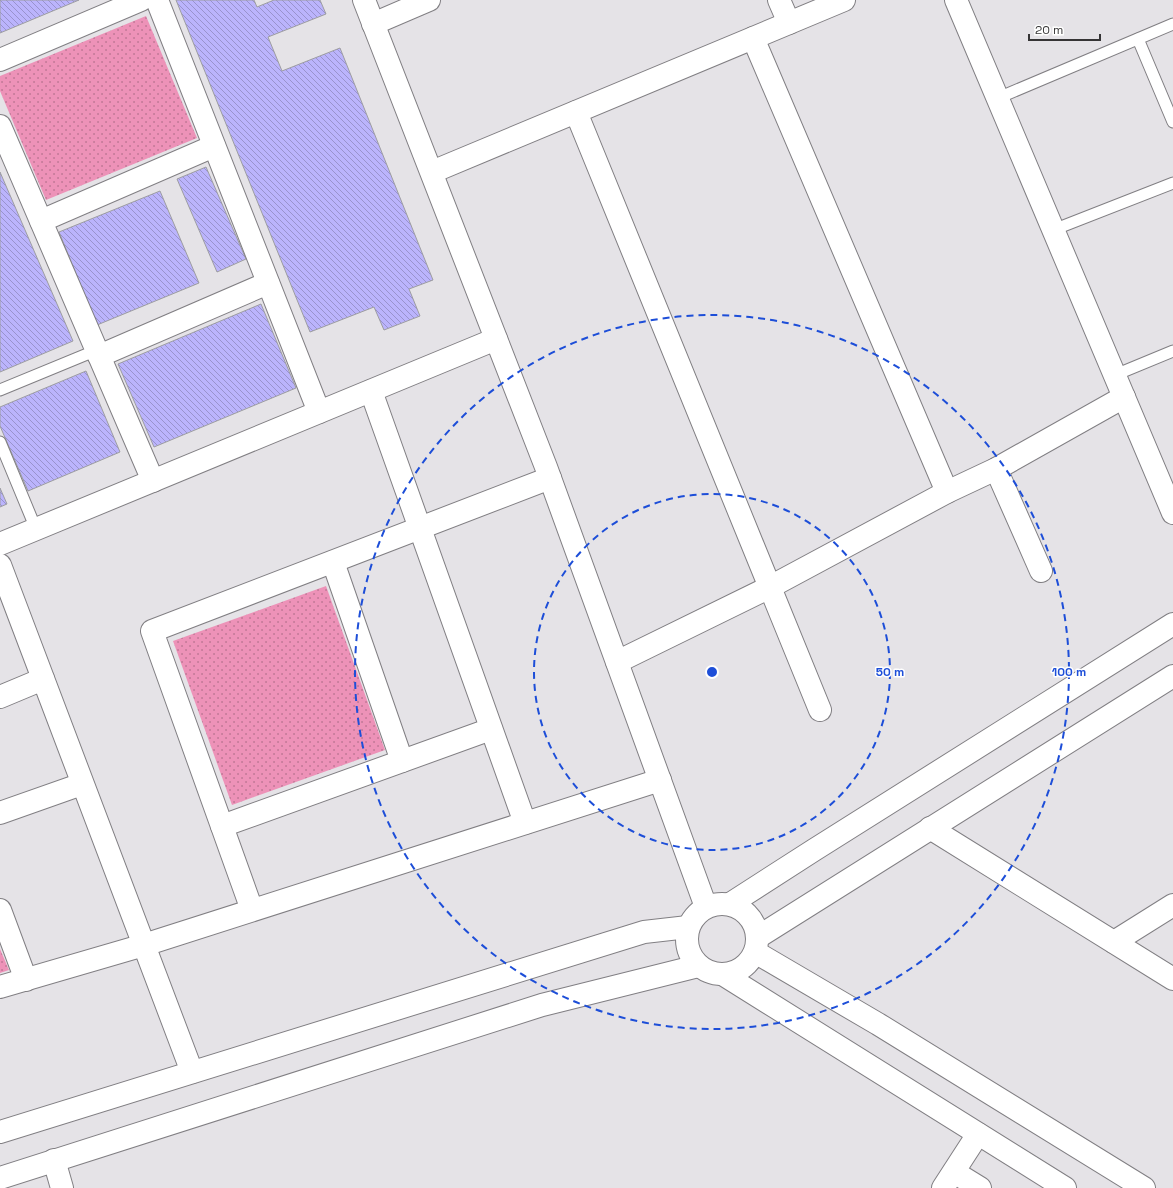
<svg xmlns="http://www.w3.org/2000/svg" width="1173" height="1188" viewBox="0 0 1173 1188" font-family="'Space Grotesk',sans-serif">
<style>
.park{fill:url(#park-dots)}
.building{fill:url(#building-back-hatch);stroke:#9d9da1}
.lines{fill:none;stroke-linecap:round;stroke-linejoin:round}
.lane-casing{stroke:#817f83;stroke-width:13}
.street-casing{stroke:#817f83;stroke-width:24}
.secondary-casing{stroke:#817f83;stroke-width:24}
.lane{stroke:#fff;stroke-width:11}
.street{stroke:#fff;stroke-width:22}
.secondary{stroke:#fff;stroke-width:22}
.ring{fill:none;stroke:#1d4ed8;stroke-width:2;stroke-dasharray:7 5}
.centre{fill:#1d4ed8;stroke:#fff;stroke-width:2}
.ring-label{font-size:12px;text-anchor:middle;font-weight:bold;fill:#1d4ed8;stroke:#fff;stroke-width:3;stroke-linejoin:round;paint-order:stroke}
</style>
<defs>
<pattern id="park-dots" width="8" height="8" patternUnits="userSpaceOnUse"><rect width="8" height="8" fill="#ed92b8"/><path d="M2 2h.1M6 6h.1" fill="none" stroke="#c17896" stroke-width="1.8" stroke-linecap="round"/></pattern>
<pattern id="building-back-hatch" width="6" height="6" patternUnits="userSpaceOnUse"><rect width="6" height="6" fill="#bbb4fc"/><path d="M-1 5l2 2M0 0l6 6M5-1l2 2" fill="none" stroke="#9993cd"/></pattern>
</defs>
<rect width="100%" height="100%" fill="#e5e3e7"/>
<!-- park -->
<g class="park">
<polygon points="146,16 197,138 46,200 0,91 0,76"/>
<polygon points="326,586 385,750 232,805 173,641"/>
<polygon points="0,949 9,970 0,973"/>
</g>
<!-- building -->
<g class="building">
<polygon points="0,0 79,0 0,33"/>
<polygon points="176,0 254,0 257,7 274,0 320,0 326,14 268,37 282,71 340,48 433,280 409,289 420,316 384,330 374,307 310,332"/>
<polygon points="206,167 246,259 217,272 177,179"/>
<polygon points="0,172 73,341 0,372"/>
<polygon points="160,191 199,283 97,325 59,232"/>
<polygon points="261,304 296,388 154,447 118,364"/>
<polygon points="86,371 120,452 28,491 0,426 0,407"/>
<polygon points="0,488 7,504 0,507"/>
</g>
<g class="lines">
<defs>
<g id="lane">
<polyline points="1138,39 1173,122"/>
<polyline points="998,98 1173,24"/>
<polyline points="1053,230 1173,183"/>
<polyline points="1115,375 1173,351"/>
<polyline points="0,390 97,350"/>
<polyline points="0,442 36,529"/>
</g>
<g id="street">
<polyline points="157,0 319,412"/>
<polyline points="364,0 546,467 706,907"/>
<polyline points="779,0 789,23"/>
<polyline points="956,0 1173,513"/>
<polyline points="373,24 429,0"/>
<polyline points="753,38 947,492"/>
<polyline points="0,60 141,0"/>
<polyline points="576,112 820,710"/>
<polyline points="0,126 153,481"/>
<polyline points="432,172 844,0"/>
<polyline points="41,221 214,146"/>
<polyline points="99,356 268,283"/>
<polyline points="371,391 525,823"/>
<polyline points="996,469 1041,571"/>
<polyline points="0,544 496,339"/>
<polyline points="333,562 402,761"/>
<polyline points="0,565 192,1072"/>
<polyline points="617,662 770,587 947,492 996,469 1124,397"/>
<polyline points="0,697 43,679"/>
<polyline points="0,813 82,784"/>
<polyline points="222,826 491,729"/>
<polyline points="930,828 1173,979"/>
<polyline points="0,910 26,980"/>
<polyline points="252,910 152,631 550,478"/>
<polyline points="1114,942 1173,905"/>
<polyline points="0,987 144,945 660,780"/>
<polyline points="54,1160 62,1188"/>
<polyline points="954,1172 980,1188"/>
<polyline points="943,1188 978,1134"/>
</g>
<g id="secondary">
<circle cx="722" cy="939" r="35"/>
<polyline points="730,904 814,850 1173,624"/>
<polyline points="758,937 1173,676"/>
<polyline points="755,952 878,1024 1144,1188"/>
<polyline points="724,975 1065,1188"/>
<polyline points="0,1132 644,932 688,927"/>
<polyline points="0,1178 542,1005 698,966"/>
</g>
</defs>
<!-- lane casing -->
<use href="#lane" class="lane-casing"/>
<!-- street casing -->
<use href="#street" class="street-casing"/>
<!-- secondary casing -->
<use href="#secondary" class="secondary-casing"/>
<!-- lane -->
<use href="#lane" class="lane"/>
<!-- street -->
<use href="#street" class="street"/>
<!-- secondary -->
<use href="#secondary" class="secondary"/>
</g>
<!-- distance rings -->
<g class="ring">
<circle cx="712" cy="672" r="178"/>
<circle cx="712" cy="672" r="357"/>
</g>
<circle cx="712" cy="672" r="6" class="centre"/>
<g class="ring-label">
<text x="890" y="676">50 m</text>
<text x="1069" y="676">100 m</text>
</g>
<!-- scale -->
<path d="M1029 34v6h71v-6" fill="none" stroke="#353435" stroke-width="2"/>
<text x="1035" y="34" font-size="12" fill="#353435" stroke="#ffffff" stroke-width="3" paint-order="stroke">20 m</text>
</svg>
